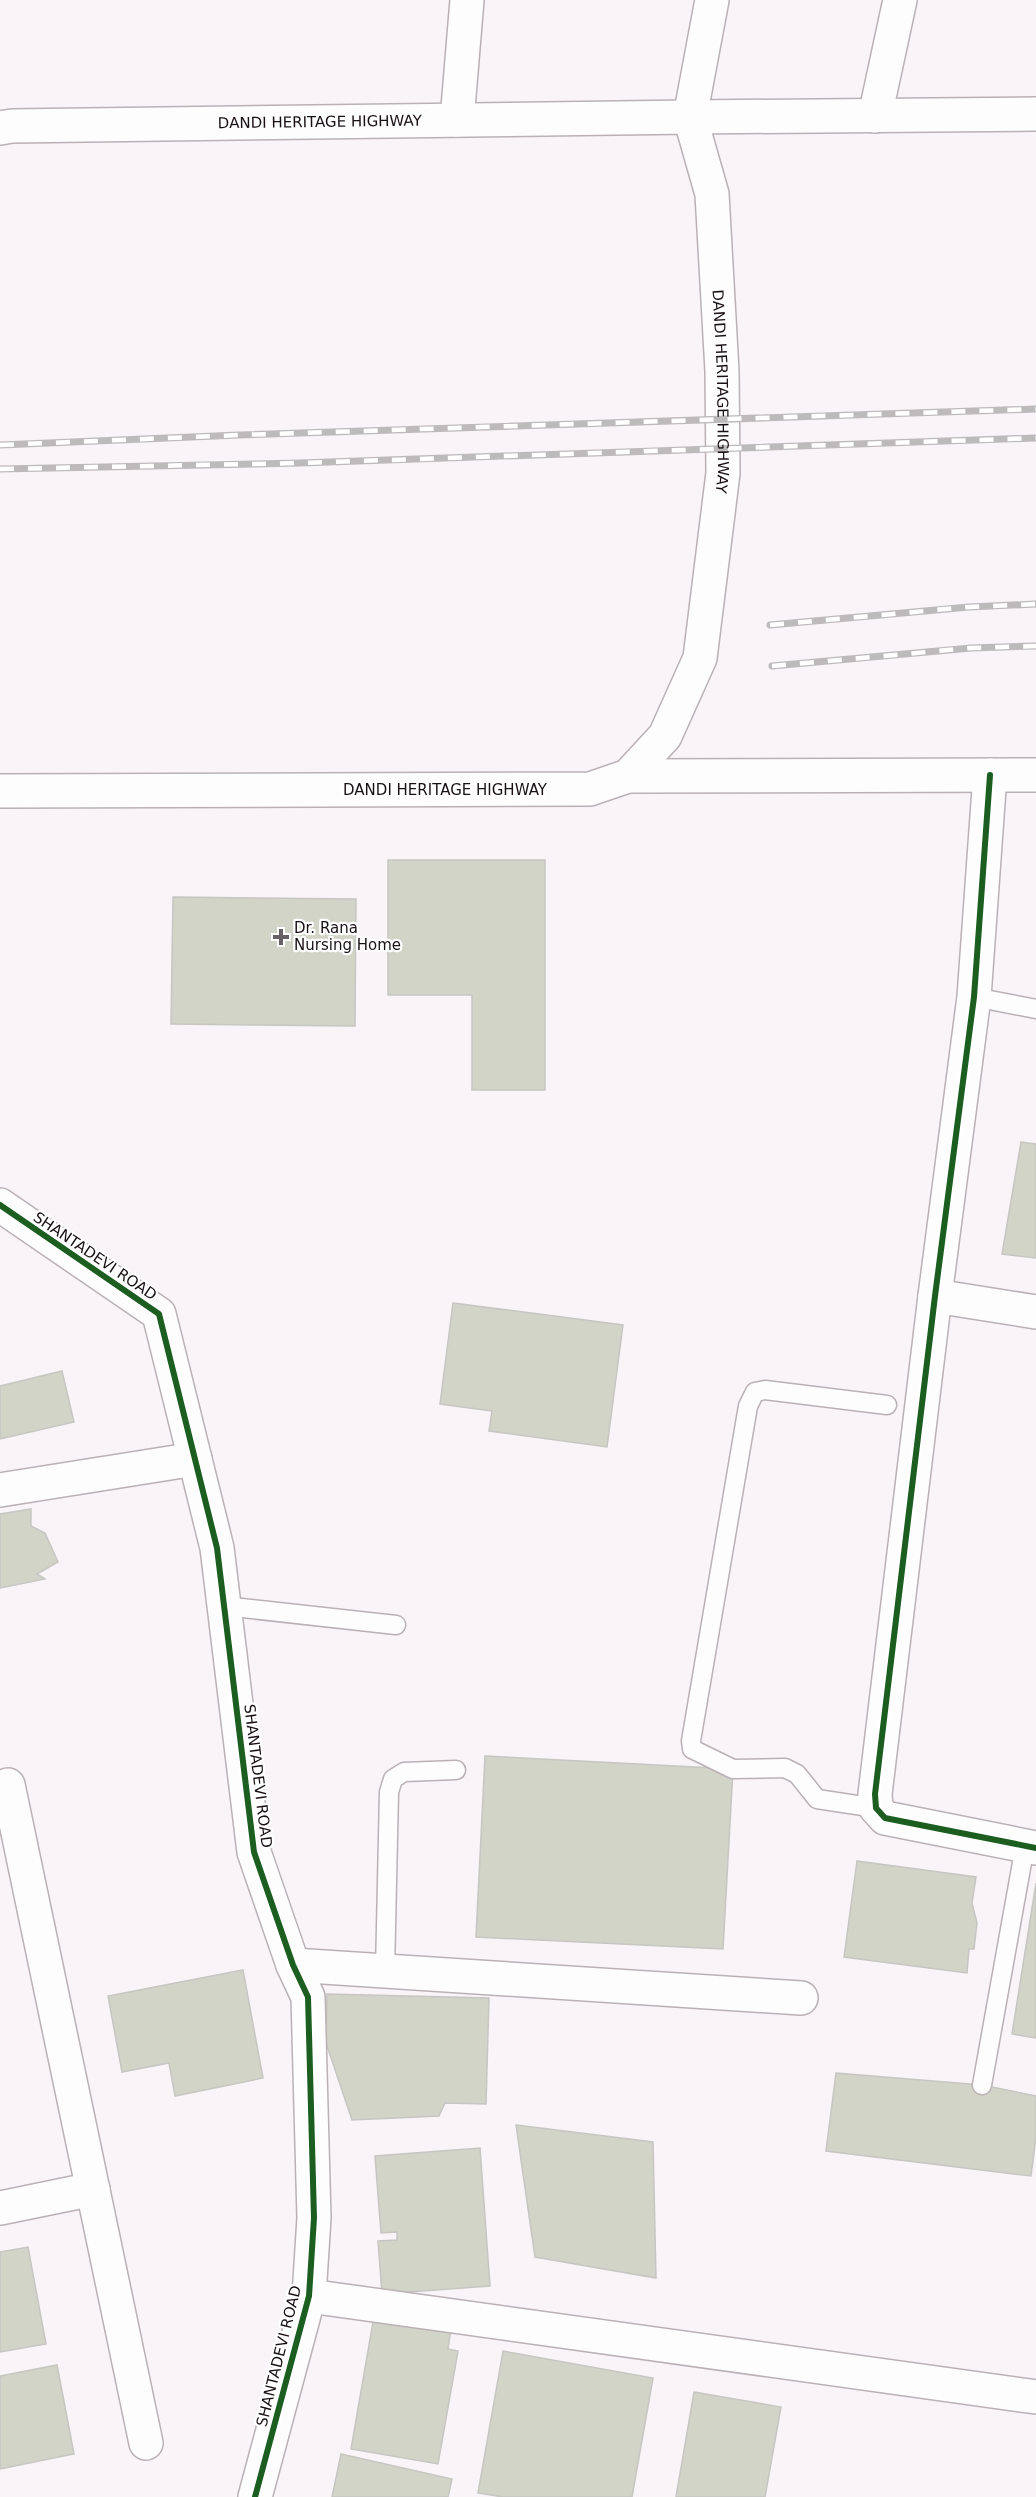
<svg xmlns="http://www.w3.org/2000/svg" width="1036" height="2497" viewBox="0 0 1036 2497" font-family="'DejaVu Sans',sans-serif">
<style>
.building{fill:#d1d4c7;stroke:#c6c6c3;stroke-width:1.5}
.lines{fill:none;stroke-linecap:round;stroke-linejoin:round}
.lane-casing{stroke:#b9b1b6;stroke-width:21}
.street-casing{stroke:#b9b1b6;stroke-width:36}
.secondary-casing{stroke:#b9b1b6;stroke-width:36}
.highway-casing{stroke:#b9b1b6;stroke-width:36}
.lane{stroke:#fefdfe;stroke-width:18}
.street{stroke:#fefdfe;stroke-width:33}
.secondary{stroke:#fefdfe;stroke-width:33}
.highway{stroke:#fefdfe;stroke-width:33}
.rail-casing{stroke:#bdbabc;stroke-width:7}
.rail{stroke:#fff;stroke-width:4.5;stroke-dasharray:14;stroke-linecap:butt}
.cycleway-casing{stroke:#fff;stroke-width:10}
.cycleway{stroke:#1b5e20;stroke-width:6}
.poi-dot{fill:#676064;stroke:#fff;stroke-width:2}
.labels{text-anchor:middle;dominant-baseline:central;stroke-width:4.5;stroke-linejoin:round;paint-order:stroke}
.street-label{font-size:15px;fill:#191015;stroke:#fff}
.poi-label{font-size:15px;fill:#191015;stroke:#fff;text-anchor:start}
</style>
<rect width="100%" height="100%" fill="#f9f4f7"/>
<!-- building -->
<g class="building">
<polygon points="388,860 545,860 545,1090 472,1090 472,995 388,995"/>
<polygon points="173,897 356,899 355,1026 171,1024"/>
<polygon points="1021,1142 1036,1144 1036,1258 1002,1254"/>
<polygon points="453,1303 623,1325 607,1447 489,1431 492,1411 440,1404"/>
<polygon points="62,1371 74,1422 0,1439 0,1386"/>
<polygon points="31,1509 31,1526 45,1533 58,1562 37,1574 45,1579 0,1588 0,1514"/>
<polygon points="485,1756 733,1769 723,1949 476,1937"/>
<polygon points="857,1861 976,1877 972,1903 977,1923 974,1949 969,1949 967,1973 844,1957"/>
<polygon points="1036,1883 1036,2038 1012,2034"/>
<polygon points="243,1970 263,2078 175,2096 169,2063 122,2072 108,1996"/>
<polygon points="327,1994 489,1998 486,2104 445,2103 439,2116 352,2120 326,2043"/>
<polygon points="836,2073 982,2085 1036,2096 1036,2137 1031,2176 826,2151"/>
<polygon points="516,2125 653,2142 656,2278 535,2257"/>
<polygon points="480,2148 490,2286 382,2294 378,2241 397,2240 397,2232 381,2233 375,2156"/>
<polygon points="28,2247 46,2344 0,2352 0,2252"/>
<polygon points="374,2316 451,2329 448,2349 458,2351 438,2464 351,2449"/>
<polygon points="503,2351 653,2378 632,2497 503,2497 478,2493"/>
<polygon points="57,2365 74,2454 0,2469 0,2376"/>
<polygon points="694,2392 781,2407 765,2497 676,2497"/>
<polygon points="341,2454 452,2479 448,2497 332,2497"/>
</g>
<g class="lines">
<defs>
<g id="lane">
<polyline points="974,997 1036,1009"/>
<polyline points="224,1606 396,1625"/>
<polyline points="876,1808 817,1799 797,1774 785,1768 733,1769 692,1749 691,1741 748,1406 755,1392 765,1390 887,1405"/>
<polyline points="385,1972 389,1792 393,1779 404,1772 456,1770"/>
<polyline points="982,2085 1025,1846"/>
</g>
<g id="street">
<polyline points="712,0 690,117 1036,114"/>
<polyline points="875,116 900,0"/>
<polyline points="457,120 467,0"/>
<polyline points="990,775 974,997 935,1296 875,1794 876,1808 885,1818 1036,1848"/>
<polyline points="628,776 1036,775"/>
<polyline points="935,1296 1036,1312"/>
<polyline points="0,1490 195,1459"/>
<polyline points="8,1785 146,2443"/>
<polyline points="293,1965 801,1998"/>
<polyline points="0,2208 93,2189"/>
<polyline points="309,2296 1036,2397"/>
</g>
<polyline id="secondary" points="0,1205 159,1314 217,1548 254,1852 293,1965 308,1997 314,2218 309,2296 255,2497"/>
<g id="highway">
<path id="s1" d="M0,128L12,126L690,117L712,194L722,371L723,473L700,658L665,736L628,776L590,789L0,791"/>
</g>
</defs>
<!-- lane casing -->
<use href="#lane" class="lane-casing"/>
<!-- street casing -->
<use href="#street" class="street-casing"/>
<!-- secondary casing -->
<use href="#secondary" class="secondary-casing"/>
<!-- highway casing -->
<use href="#highway" class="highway-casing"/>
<!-- lane -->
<use href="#lane" class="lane"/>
<!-- street -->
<use href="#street" class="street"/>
<!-- secondary -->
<use href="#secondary" class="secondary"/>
<!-- highway -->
<use href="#highway" class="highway"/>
<defs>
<g id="rail">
<polyline points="0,445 239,435 1036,409"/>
<polyline points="0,469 300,463 1036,438"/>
<polyline points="770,625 969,607 1036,604"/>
<polyline points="772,666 971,648 1036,646"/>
</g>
</defs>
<!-- rail casing -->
<use href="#rail" class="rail-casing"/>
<!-- rail -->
<use href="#rail" class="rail"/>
<defs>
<g id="cycleway">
<polyline points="990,775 974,997 935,1296 875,1794 876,1808 885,1818 1036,1848"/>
<polyline points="0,1205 159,1314 217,1548 254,1852 293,1965 308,1997 314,2218 309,2296 255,2497"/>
</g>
</defs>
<!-- cycleway casing -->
<use href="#cycleway" class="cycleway-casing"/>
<!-- cycleway -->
<use href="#cycleway" class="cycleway"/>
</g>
<!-- markers -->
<path class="poi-dot" d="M278 928h6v6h6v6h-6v6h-6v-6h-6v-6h6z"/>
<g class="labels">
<!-- street labels -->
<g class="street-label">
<text stroke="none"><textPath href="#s1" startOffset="320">DANDI HERITAGE HIGHWAY</textPath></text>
<text stroke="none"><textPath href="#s1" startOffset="968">DANDI HERITAGE HIGHWAY</textPath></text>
<text x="445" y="790">DANDI HERITAGE HIGHWAY</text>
<text transform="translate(95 1256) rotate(34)">SHANTADEVI ROAD</text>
<text transform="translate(258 1776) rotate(83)">SHANTADEVI ROAD</text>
<text transform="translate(279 2356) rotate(-76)">SHANTADEVI ROAD</text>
</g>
<!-- poi labels -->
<g class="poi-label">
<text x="294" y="928">Dr. Rana<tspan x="294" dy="17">Nursing Home</tspan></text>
</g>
</g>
</svg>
